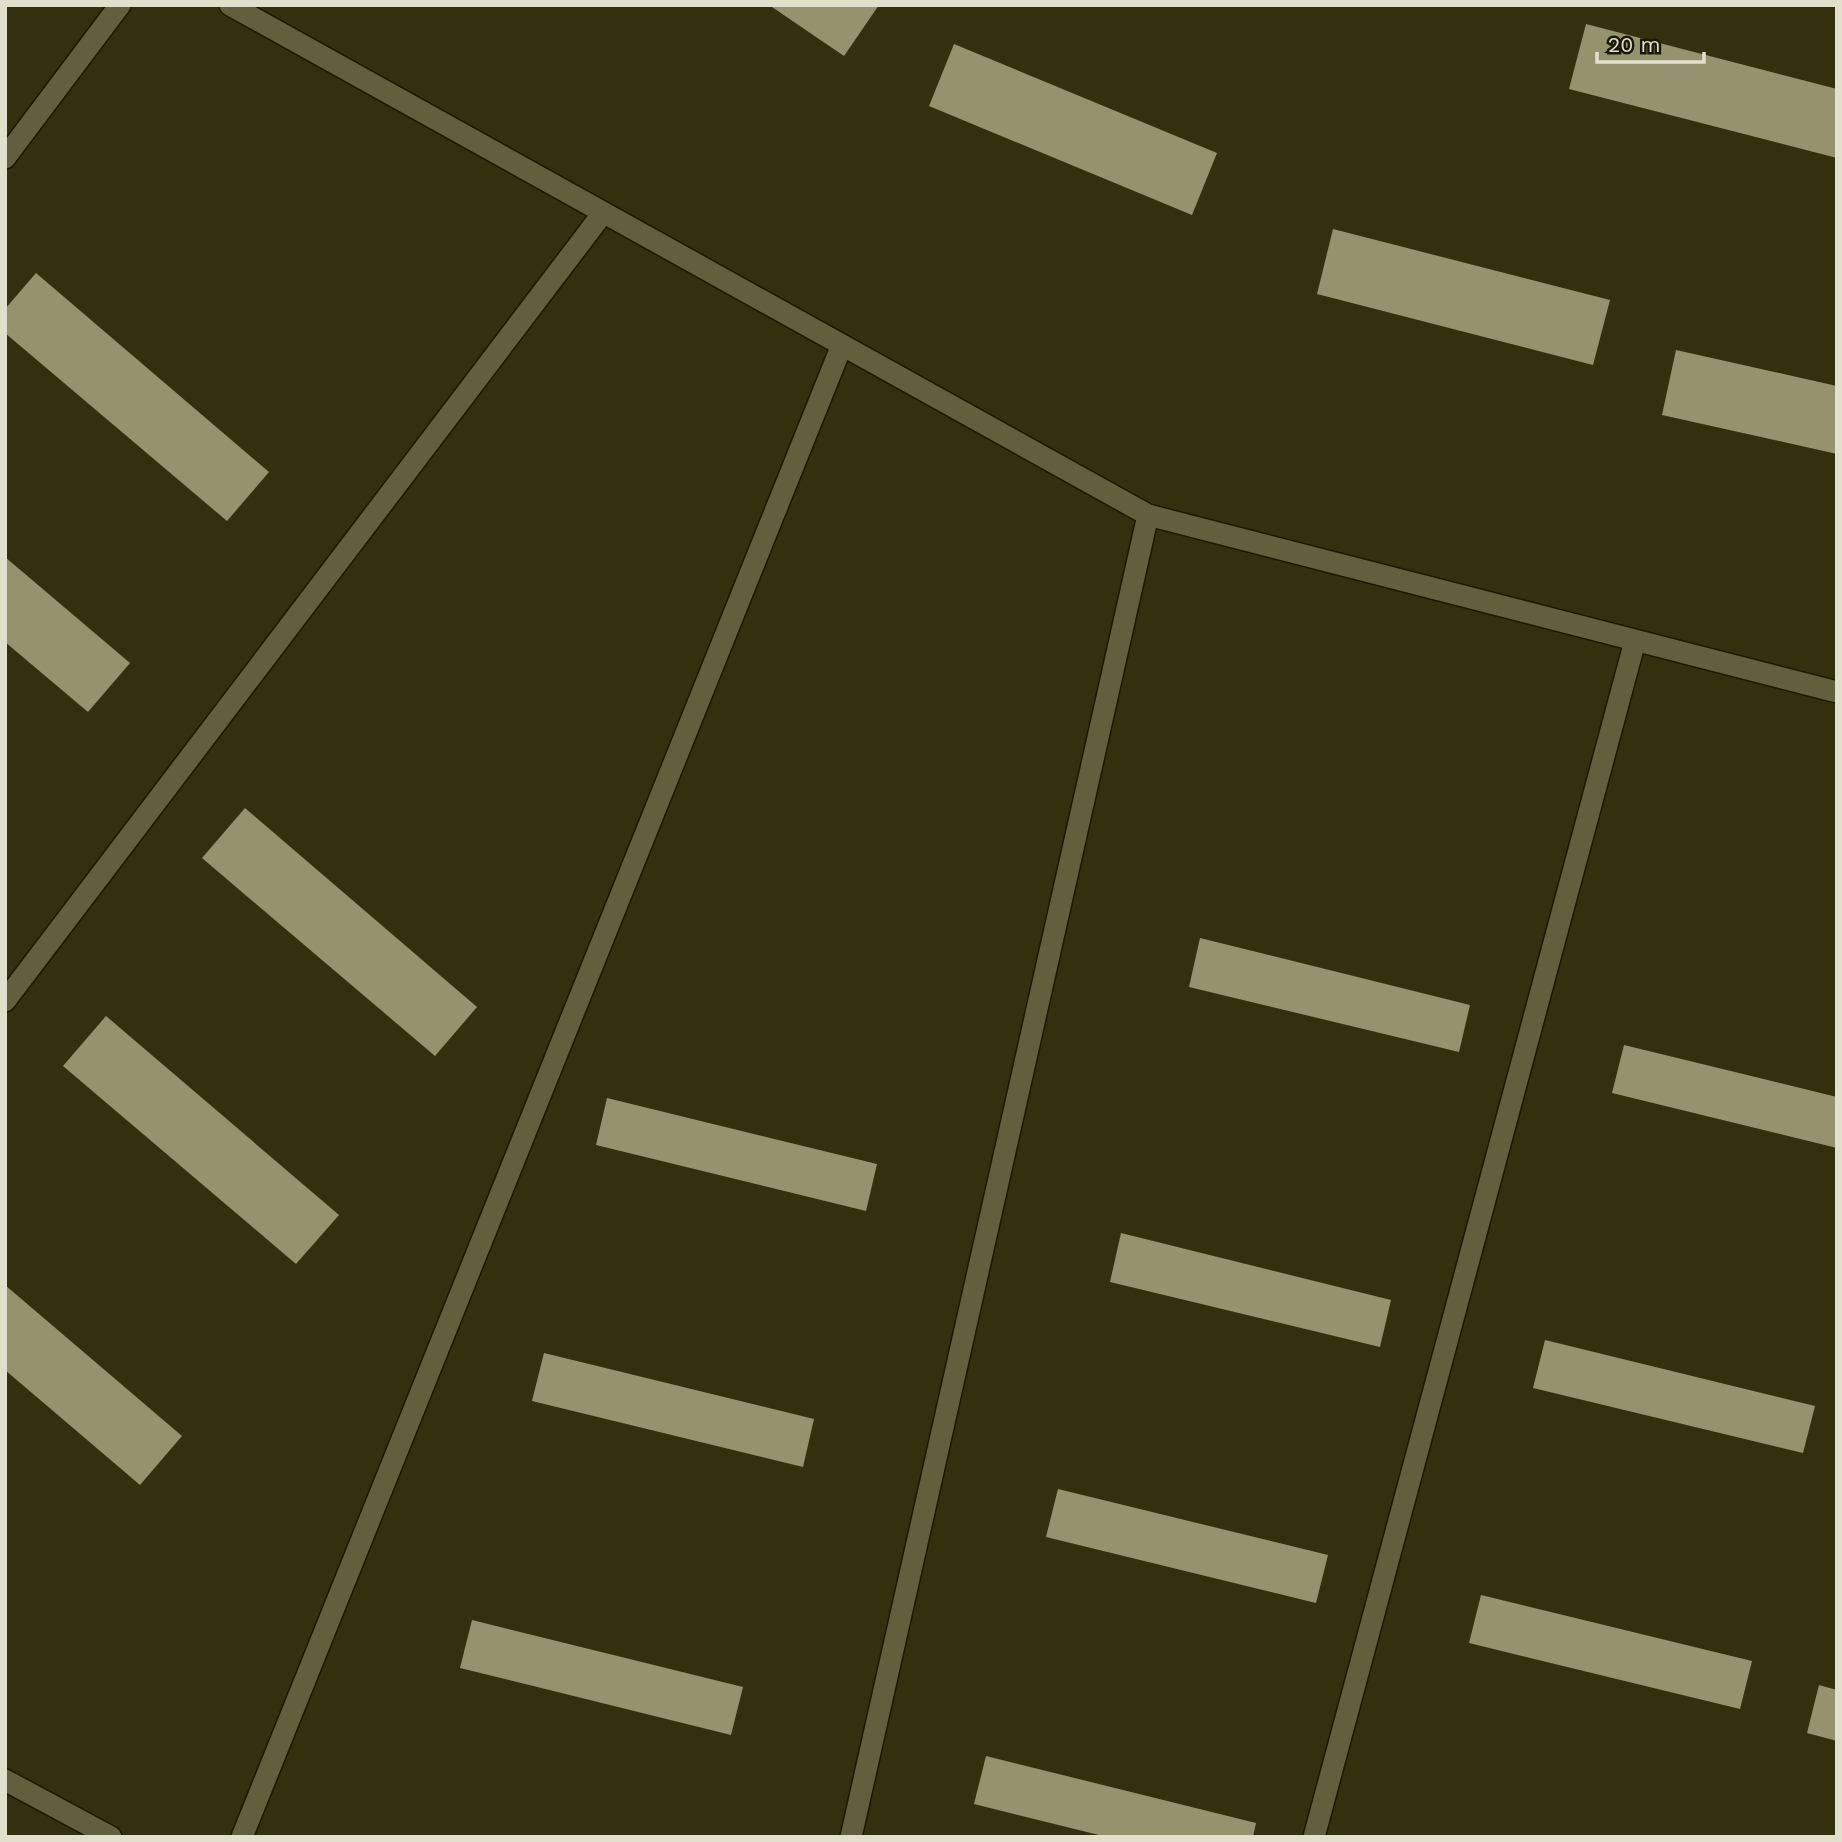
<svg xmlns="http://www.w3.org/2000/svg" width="1842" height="1842" viewBox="0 0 1842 1842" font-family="'Work Sans',sans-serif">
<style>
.building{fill:#95936e}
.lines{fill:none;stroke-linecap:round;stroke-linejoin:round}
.street-casing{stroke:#1a1801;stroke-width:24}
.street{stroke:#625f3c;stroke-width:21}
</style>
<rect width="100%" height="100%" fill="#33300d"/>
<!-- building -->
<g class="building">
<polygon points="769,5 879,5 844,56"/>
<polygon points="1586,24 1837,89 1837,158 1569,89"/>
<polygon points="954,44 1217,153 1192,215 929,106"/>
<polygon points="1333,229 1610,300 1593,365 1317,294"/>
<polygon points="36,273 269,472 227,521 5,333 5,309"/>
<polygon points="1676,350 1837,386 1837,454 1662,415"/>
<polygon points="5,557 130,663 88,712 5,642"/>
<polygon points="245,808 477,1007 435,1056 202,858"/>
<polygon points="1200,938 1470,1005 1459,1052 1189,987"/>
<polygon points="106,1016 339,1215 296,1264 63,1066"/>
<polygon points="1624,1045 1837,1097 1837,1148 1612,1093"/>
<polygon points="607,1098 877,1164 866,1211 596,1145"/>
<polygon points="1121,1233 1391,1300 1380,1347 1110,1282"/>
<polygon points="5,1285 182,1436 140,1485 5,1370"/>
<polygon points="1545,1340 1815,1406 1803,1453 1533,1388"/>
<polygon points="544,1353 814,1419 803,1467 532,1401"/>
<polygon points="1058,1489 1328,1555 1316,1603 1046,1537"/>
<polygon points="1481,1595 1752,1661 1740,1709 1469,1643"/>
<polygon points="472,1620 743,1687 731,1735 460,1668"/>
<polygon points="1819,1685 1837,1690 1837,1741 1807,1733"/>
<polygon points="986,1756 1256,1823 1253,1837 1107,1837 974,1804"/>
</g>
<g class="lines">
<defs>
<g id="street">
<polyline points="230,5 1148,515 1837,692"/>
<polyline points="5,158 120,5"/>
<polyline points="5,1001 603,213"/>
<polyline points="5,1780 111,1837"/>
<polyline points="242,1837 842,345"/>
<polyline points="851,1837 1148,515"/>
<polyline points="1314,1837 1635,641"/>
</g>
</defs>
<!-- street casing -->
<use href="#street" class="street-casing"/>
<!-- street -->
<use href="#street" class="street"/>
</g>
<!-- border -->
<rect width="1842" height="1842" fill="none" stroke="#e1e0cd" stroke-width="14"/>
<!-- scale -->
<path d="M1597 52v10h107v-10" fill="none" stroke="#e1e0cd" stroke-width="3.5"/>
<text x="1608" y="52" font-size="21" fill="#e1e0cd" stroke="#191809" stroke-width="5" paint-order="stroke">20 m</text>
</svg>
